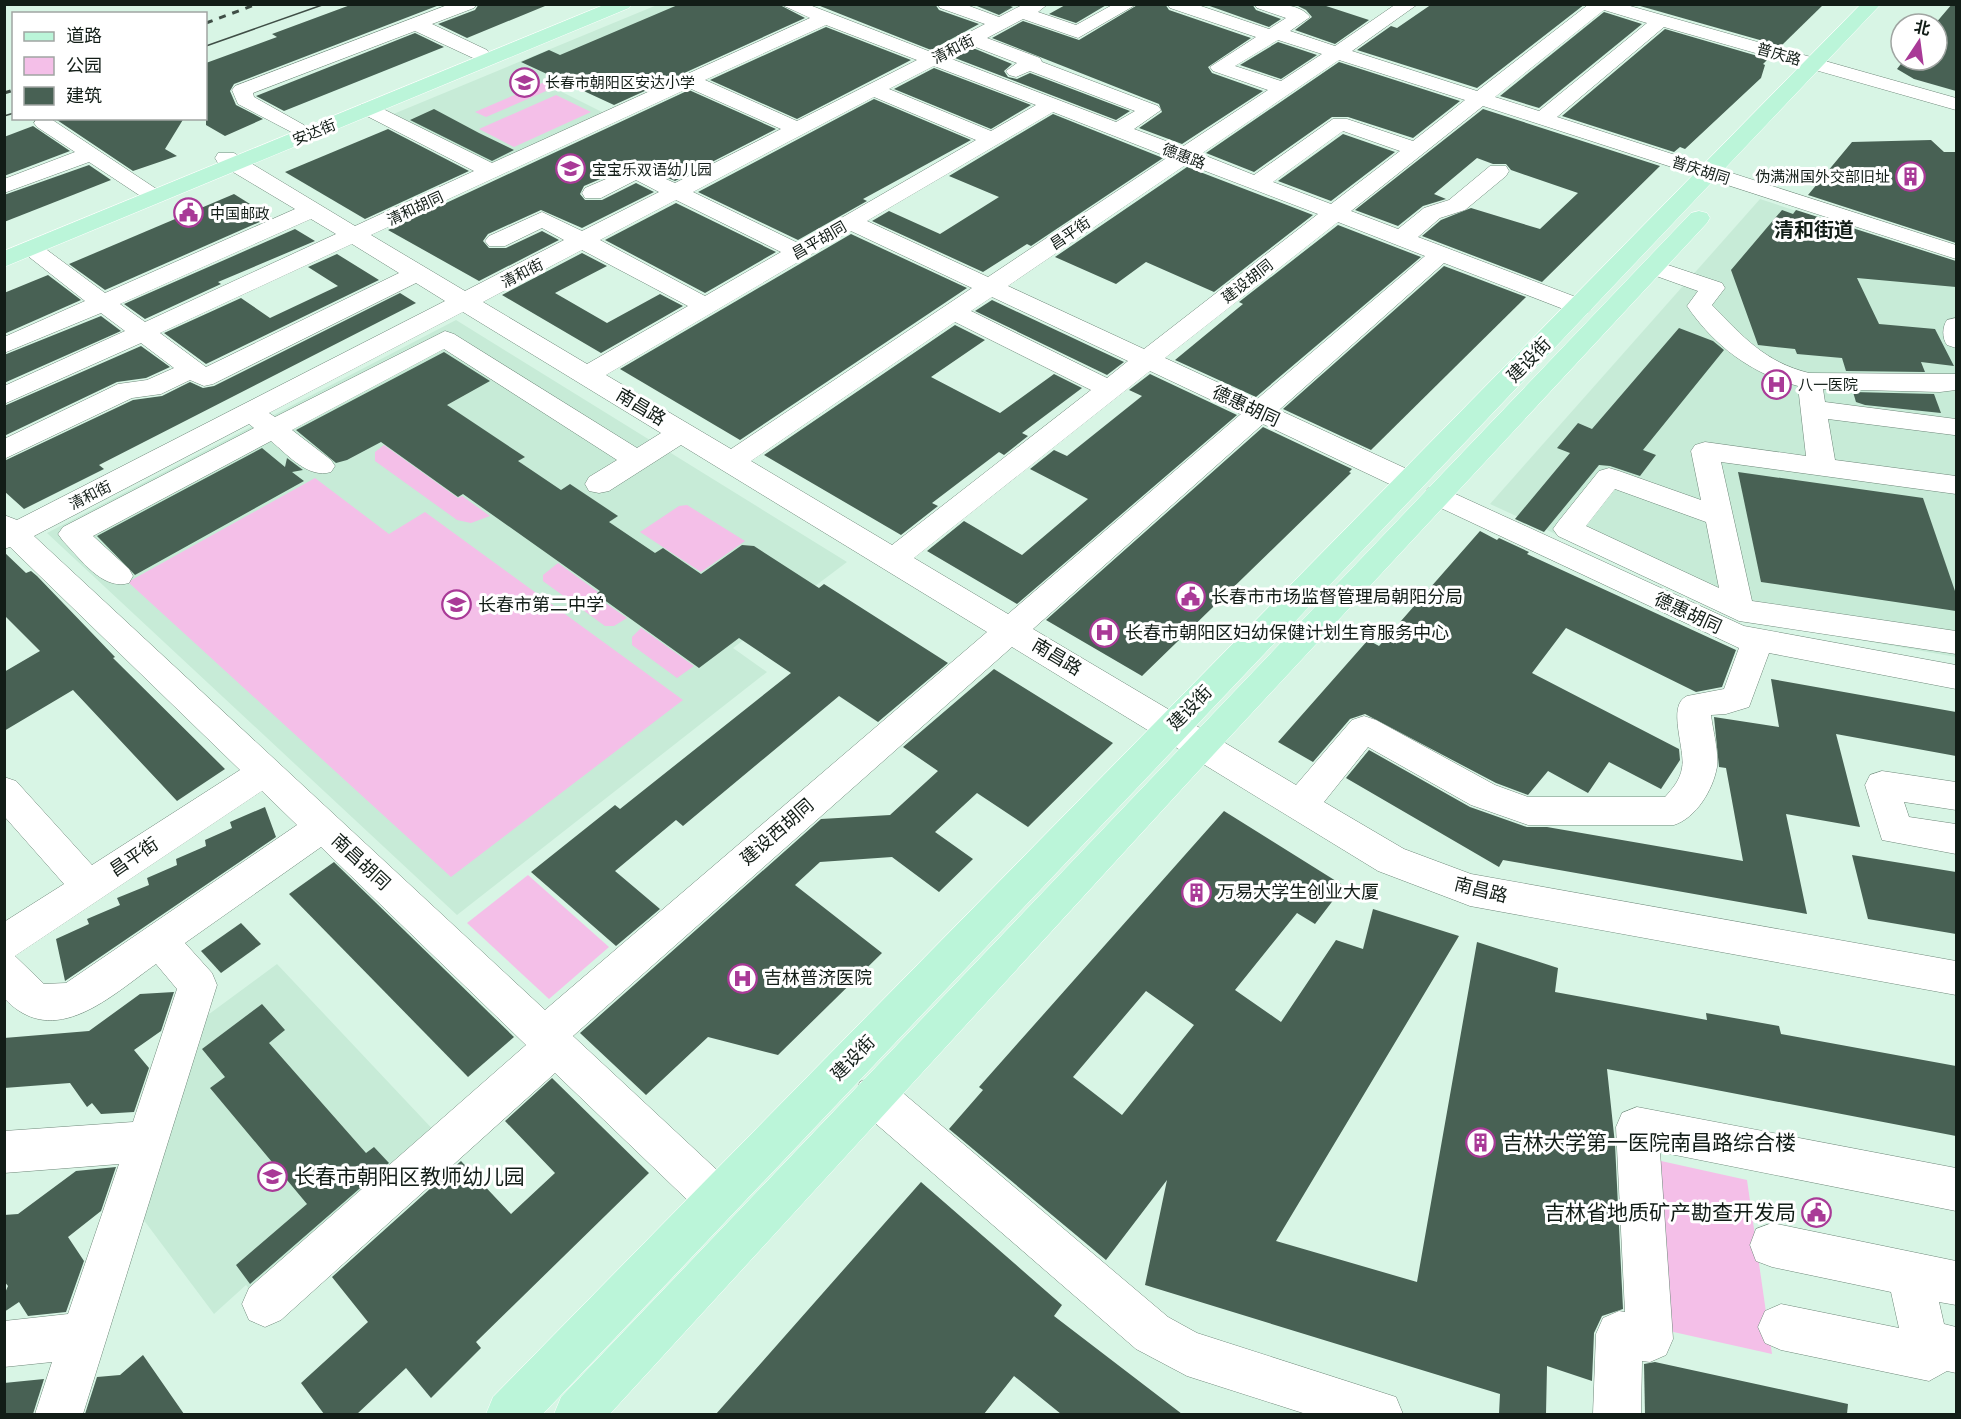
<svg xmlns="http://www.w3.org/2000/svg" width="1961" height="1419" viewBox="0 0 1961 1419" font-family="Montserrat,'Noto Sans SC',sans-serif">
<style>
.built{fill:#c7ebd7}
.green{fill:#f4bfe8}
.building{fill:#486154;fill-rule:evenodd}
.lines{fill:none;stroke-linecap:round;stroke-linejoin:round}
.minor-casing{stroke:#6f887a;stroke-width:1}
.major-casing{stroke:#fff;stroke-width:1}
.minor{fill:#fff;fill-rule:evenodd}
.major{fill:#bbf5d9;fill-rule:evenodd}
.tram{stroke:#3f4e46;stroke-width:1.5}
.rail{stroke:#3f4e46;stroke-width:3;stroke-dasharray:7 7;stroke-linecap:butt}
.labels{text-anchor:middle;dominant-baseline:central;stroke-width:6;stroke-linejoin:round;paint-order:stroke}
.far-street-label{font-size:15px;fill:#121d17;stroke:#fff}
.far-poi-label{font-size:15px;fill:#121d17;stroke:#fff;text-anchor:start}
.street-label{font-size:18px;fill:#121d17;stroke:#fff}
.poi-label{font-size:18px;fill:#121d17;stroke:#fff;text-anchor:start}
.far-district-label{font-size:20px;font-weight:bold;fill:#121d17;stroke:#fff}
.near-poi-label{font-size:21px;fill:#121d17;stroke:#fff;text-anchor:start}
</style>
<rect width="100%" height="100%" fill="#d8f5e5"/>
<!-- built -->
<g class="built">
<polygon points="657,5 757,5 558,90 604,113 487,166 391,115"/>
<polygon points="1760,199 1956,263 1956,657 1741,619 1490,504"/>
<polygon points="456,320 847,562 733,648 767,672 457,915 47,533"/>
<polygon points="277,964 439,1136 255,1296 246,1285 214,1314 140,1215 201,1020"/>
</g>
<!-- green -->
<g class="green">
<polygon points="679,24 690,29 486,117 475,112"/>
<polygon points="556,95 591,112 514,147 479,129"/>
<polygon points="384,445 458,498 462,496 490,516 471,523 457,520 375,461 375,452"/>
<polygon points="315,478 389,534 425,512 683,700 451,877 128,582"/>
<polygon points="687,505 745,541 701,572 640,532 679,506"/>
<polygon points="558,563 598,592 594,595 627,618 614,626 605,626 547,584 543,581 543,575"/>
<polygon points="641,628 694,666 677,678 632,645 632,637"/>
<polygon points="528,875 609,947 549,999 467,923"/>
<polygon points="1652,1159 1747,1180 1772,1354 1669,1331"/>
</g>
<!-- building -->
<g class="building">
<polygon points="353,4 442,4 234,84 230,91 236,105 263,119 225,136 206,125 206,63 277,37 272,34"/>
<polygon points="479,4 545,4 545,6 467,38 438,24 475,10"/>
<polygon points="680,4 778,4 805,18 614,105 521,62 549,50 560,55"/>
<polygon points="815,4 935,4 939,10 979,24 931,50"/>
<polygon points="972,4 1005,4 1013,7 999,15"/>
<polygon points="1067,4 1108,4 1076,23 1049,14"/>
<polygon points="1139,4 1165,4 1169,10 1251,38 1208,67 1212,73 1263,91 1182,144 1139,128 1162,112 1159,104 992,38 1023,21 1079,40"/>
<polygon points="1204,4 1252,4 1256,10 1281,19 1269,27"/>
<polygon points="1294,4 1320,4 1369,20 1335,44 1295,30 1312,17 1306,10"/>
<polygon points="1432,4 1585,4 1477,88 1357,50 1391,26 1397,28"/>
<polygon points="1633,4 1824,4 1781,46"/>
<polygon points="1952,4 1956,4 1956,91 1914,79 1897,69 1904,60 1937,60 1935,24"/>
<polygon points="1604,12 1642,24 1539,108 1500,96"/>
<polygon points="826,27 911,60 797,119 710,80"/>
<polygon points="1665,29 1768,59 1763,64 1765,65 1761,78 1685,149 1680,147 1674,152 1562,116"/>
<polygon points="415,33 444,47 284,111 256,96"/>
<polygon points="1278,42 1317,55 1281,79 1240,65"/>
<polygon points="973,48 1012,64 1004,71 1008,77 1017,79 1030,73 1130,111 1116,120 955,58"/>
<polygon points="1339,62 1460,101 1413,138 1348,117 1332,117 1254,172 1206,153"/>
<polygon points="934,68 1031,105 991,129 894,89"/>
<polygon points="689,90 776,129 675,181 635,164 584,186 580,194 585,200 602,200 636,183 654,192 582,228 541,210 488,234 483,241 489,248 506,248 542,231 559,240 479,281 388,230"/>
<polygon points="874,99 971,140 863,199 867,201 798,240 698,192"/>
<polygon points="434,109 479,133 514,150 492,161 410,120"/>
<polygon points="1483,109 1660,166 1542,282 1422,236 1441,220 1471,208 1540,229 1578,193 1511,170 1506,164 1493,164 1477,158 1434,194 1446,199 1423,206 1398,226 1355,210"/>
<polygon points="1053,114 1163,158 1031,246 1027,244 983,272 872,221 889,211 940,234 999,197 949,176"/>
<polygon points="54,118 184,118 165,149 177,156 133,171"/>
<polygon points="33,126 70,151 4,176 4,137"/>
<polygon points="388,129 469,171 365,219 285,172"/>
<polygon points="1343,134 1395,152 1331,201 1278,181"/>
<polygon points="1931,140 1944,152 1956,152 1956,243 1808,195 1852,142"/>
<polygon points="89,165 111,180 4,222 4,195"/>
<polygon points="1187,167 1313,215 1214,292 1146,262 1116,284 1055,257"/>
<polygon points="234,194 271,217 105,290 69,264"/>
<polygon points="676,203 776,252 705,293 605,240"/>
<polygon points="1782,210 1793,214 1796,210 1956,261 1956,287 1857,278 1879,324 1935,329 1954,366 1921,362 1925,372 1846,371 1842,358 1797,354 1795,349 1758,345 1731,270"/>
<polygon points="1338,225 1421,257 1256,397 1175,360 1243,304 1239,302"/>
<polygon points="295,229 315,241 218,282 221,284 145,319 124,304"/>
<polygon points="851,234 967,288 740,440 620,369"/>
<polygon points="582,253 607,266 555,293 607,323 660,294 683,306 601,353 502,295"/>
<polygon points="337,254 379,280 206,364 164,333 241,298 270,318 338,286 308,267"/>
<polygon points="1444,266 1526,297 1371,450 1283,409"/>
<polygon points="48,275 81,300 4,334 4,293"/>
<polygon points="400,293 416,303 99,465 104,469 24,509 4,491 4,461 133,400 162,396 190,382 203,388 214,386"/>
<polygon points="992,300 1124,362 1107,375 975,311"/>
<polygon points="101,316 121,331 4,383 4,355"/>
<polygon points="955,325 985,340 931,377 1000,413 1054,374 1082,388 1022,433 1028,436 1004,455 999,452 932,503 938,506 901,535 764,455"/>
<polygon points="1679,328 1713,341 1724,350 1643,450 1656,455 1640,476 1610,466 1599,465 1544,532 1515,519 1570,453 1557,448 1578,423 1592,429"/>
<polygon points="141,346 170,367 146,378 117,382 4,436 4,406"/>
<polygon points="444,352 490,381 447,405 525,457 518,461 561,490 570,484 618,516 609,522 655,553 663,548 701,574 742,545 754,546 819,588 824,584 948,663 878,722 839,696 683,826 676,820 615,871 660,909 616,946 531,872 615,805 620,809 791,673 739,638 699,668 596,594 600,591 463,494 458,497 381,442 347,460 336,463 296,430"/>
<polygon points="1150,374 1237,415 1017,604 927,551 964,521 1022,555 1088,499 1030,469 1054,450 1067,456 1142,396 1129,390"/>
<polygon points="1853,392 1934,394 1941,413 1865,405 1856,402"/>
<polygon points="1263,427 1352,469 1349,472 1351,473 1142,676 1046,620"/>
<polygon points="262,448 285,467 287,458 303,470 292,472 304,481 135,575 97,536"/>
<polygon points="1738,472 1923,498 1956,594 1956,611 1761,582"/>
<polygon points="1480,531 1497,540 1499,538 1529,552 1527,554 1736,650 1722,687 1696,692 1566,628 1532,673 1679,749 1680,760 1661,789 1609,762 1588,793 1548,771 1528,795 1496,783 1365,714 1350,719 1313,762 1278,742 1368,640 1379,646"/>
<polygon points="4,552 26,573 31,571 37,576 115,657 113,658 225,769 177,801 73,690 4,731 4,672 40,651 4,615"/>
<polygon points="994,669 1113,743 1028,827 977,793 935,832 973,859 939,892 892,857 820,862 795,885 882,953 778,1055 708,1037 646,1095 580,1033 821,819 890,815 938,771 903,747"/>
<polygon points="1771,679 1956,712 1956,756 1836,734 1860,827 1786,814 1807,914 1503,860 1499,867 1346,778 1369,750 1470,807 1527,827 1547,827 1743,861 1726,768 1719,767 1714,717 1779,727"/>
<polygon points="265,807 276,837 65,981 56,939 89,924 87,919 120,905 117,898 149,885 147,878 177,865 176,859 206,846 205,840 232,828 230,822"/>
<path d="M1224,811L1344,886L1315,924L1297,913L1235,990L1281,1022L1336,940L1363,949L1373,909L1459,936L1276,1241L1417,1282L1477,942L1558,968L1555,992L1707,1020L1706,1013L1779,1026L1781,1034L1956,1066V1136L1607,1069L1615,1144L1623,1309L1602,1316L1594,1333L1592,1381L1547,1366L1546,1414H1499L1500,1394L1145,1285L1167,1180L1106,1260L949,1129L983,1090L979,1087ZM1146,991L1194,1025L1122,1115L1073,1077Z"/>
<polygon points="1852,855 1956,872 1956,934 1868,919"/>
<polygon points="334,862 514,1037 468,1077 289,894"/>
<polygon points="241,923 261,944 221,973 201,951"/>
<polygon points="174,992 161,1031 134,1050 149,1068 134,1112 101,1114 92,1103 87,1107 70,1083 4,1088 4,1038 89,1031 140,994"/>
<polygon points="262,1004 285,1030 269,1043 366,1153 374,1147 389,1163 250,1284 236,1265 307,1204 210,1088 225,1077 202,1049"/>
<polygon points="552,1078 649,1173 476,1342 481,1348 431,1398 406,1368 357,1414 324,1414 301,1383 368,1322 332,1277 461,1161 511,1214 555,1173 505,1121"/>
<polygon points="116,1167 101,1211 68,1237 84,1261 66,1312 28,1316 19,1302 4,1312 4,1295 8,1286 4,1281 4,1215 18,1214 76,1171"/>
<polygon points="921,1182 1062,1305 1054,1316 1182,1414 1061,1414 1014,1376 984,1414 716,1414"/>
<polygon points="143,1355 184,1414 85,1414 97,1377 120,1375"/>
<polygon points="1655,1362 1848,1404 1847,1414 1645,1414 1644,1364"/>
<polygon points="44,1379 33,1414 4,1414 4,1383"/>
</g>
<g class="lines">
<defs>
<g id="minor">
<polygon points="450,4 477,4 474,8 432,24 487,50 490,54 487,58 473,58 415,31 253,93 254,97 304,125 307,129 304,133 297,135 238,104 232,90 235,86"/>
<path d="M780,4H807L931,52L985,24L940,8L937,4H964L999,17L1024,4H1048L1038,12L1076,25L1114,4H1137L1078,38L1023,19L987,38L1040,58L1042,62L1158,106L1161,110L1134,129L1182,147L1268,90L1213,71L1210,67L1256,37L1170,8L1167,4H1195L1269,29L1286,18L1257,8L1254,4C1271,4 1299,2 1310,17L1290,31L1335,46L1396,4H1418L1352,51L1477,91L1589,4H1623L1956,98V110L1664,27L1557,117L1956,245V259L1483,106L1351,211L1398,229L1424,208L1449,200L1490,166H1506L1509,171L1506,176L1465,210L1440,218L1418,237L1589,302L1592,307L1589,312L1580,314L1571,312L1444,263L1279,410L1420,475L1424,482L1420,489L1410,491L1400,489L1263,424L1033,629L1296,785L1352,720L1364,716L1376,720L1495,785L1528,797H1665C1673,788 1680,780 1682,768C1686,750 1666,705 1687,696L1724,689L1739,648L1428,502L1424,495L1428,488L1438,486L1744,626L1956,665V689L1769,653L1749,707L1726,714L1711,715C1713,731 1719,752 1717,767C1713,790 1696,818 1674,825H1528L1471,805L1368,747L1324,802L1404,849L1471,874L1956,961V995L1470,906L1457,901L1378,871L1012,647L573,1036L732,1184L739,1199L732,1214L717,1221L702,1214L555,1073L281,1320L265,1327L249,1320L242,1304L249,1288L526,1045L321,847L185,943L212,973L217,985L83,1414H35L52,1362L4,1367V1321L68,1314L119,1164L4,1173V1131L133,1122L177,989L156,964C112,995 54,1052 4,998V922L64,884L4,816V777L16,781L92,865L240,770L10,547L4,549V515L17,520L445,301L416,283L213,384L204,386L190,380L161,394L132,398L4,459V439L118,384L147,380L174,368L141,343L4,404V386L125,331L101,313L4,353V337L85,301L19,249L23,244H39L105,293L295,209L218,163L215,158L218,153H234L355,226L474,171L361,113L358,109L361,105H375L492,163L810,18ZM1604,10L1647,23L1539,111L1495,97ZM826,25L917,60L797,121L705,80ZM1278,40L1322,54L1281,81L1235,66ZM973,46L1017,63L1006,71L1009,75L1016,77L1030,71L1135,111L1116,122L949,58ZM1339,60L1465,100L1413,141L1347,119H1333L1254,175L1201,154ZM934,66L1036,105L991,131L889,89ZM689,88L781,129L675,183L636,166L585,188L582,193L585,198H601L636,180L659,192L582,231L542,212L489,236L485,241L489,246H505L542,228L564,240L465,291L371,235ZM874,97L976,140L798,243L693,192ZM1053,112L1168,157L988,277L867,221ZM1343,131L1400,151L1331,204L1273,182ZM1187,164L1318,214L1144,349L1008,286ZM676,200L781,252L705,296L600,240ZM311,219L336,234L145,322L120,304ZM1338,222L1425,256L1256,400L1165,358ZM851,231L972,288L731,449L606,375ZM352,244L399,273L206,367L160,333ZM582,250L688,306L587,364L483,302ZM992,297L1128,361L1107,378L971,311ZM463,312L661,433L637,448L454,334L445,331L275,417L269,413ZM955,322L1091,390L892,545L751,461ZM444,349L617,460L589,477L585,484L589,491L599,493L609,491L681,445L987,632L545,1010L34,536L249,424L254,428L63,527L58,534L63,541C80,558 102,591 129,583L133,576L129,569L93,536L271,441C288,455 308,479 331,472L335,466L331,460L292,430ZM1150,371L1241,414L1008,614L914,558ZM262,791L297,825L66,983L44,984L15,956Z"/>
<polygon points="37,118 51,119 158,190 155,195 139,195 89,162 4,193 4,179 75,152 37,127 34,123"/>
<path d="M1653,260L1722,283L1725,288L1712,305C1743,337 1765,362 1809,373L1956,374V390L1940,392L1823,389L1825,402L1956,419V435H1954L1828,419L1835,460L1956,476V494L1721,462L1752,601L1956,631V654L1739,621L1558,536L1553,529L1558,522L1599,471L1609,468L1619,471L1701,500L1691,451L1695,445L1705,442L1806,456L1798,386C1752,374 1714,346 1687,306L1698,291L1645,272L1641,267L1645,262ZM1615,489L1706,522L1719,588L1586,526Z"/>
<path d="M1956,318V348L1947,345C1942,338 1942,327 1947,320Z"/>
<polygon points="1882,771 1956,782 1956,810 1904,802 1909,817 1956,824 1956,854 1882,840 1865,785 1870,775"/>
<polygon points="875,1076 890,1082 1168,1317 1197,1333 1396,1397 1403,1414 1306,1414 1187,1376 1136,1349 860,1110 854,1096 860,1082"/>
<polygon points="1637,1107 1956,1168 1956,1211 1660,1152 1673,1339 1666,1355 1650,1362 1642,1361 1641,1414 1593,1414 1596,1334 1603,1318 1619,1311 1625,1312 1616,1127 1622,1113"/>
<polygon points="1772,1223 1956,1261 1956,1305 1939,1302 1944,1324 1956,1327 1956,1373 1947,1371 1929,1381 1781,1350 1765,1343 1758,1327 1765,1311 1781,1304 1899,1328 1891,1292 1772,1267 1756,1261 1750,1245 1756,1229"/>
</g>
<g id="major">
<polygon points="606,4 632,4 629,8 4,267 4,251"/>
<polygon points="1861,4 1881,4 543,1414 486,1414 493,1397"/>
<polygon points="1699,211 1707,213 1710,218 1707,223 1214,754 610,1414 554,1414 561,1397 1691,213"/>
</g>
</defs>
<!-- minor casing -->
<use href="#minor" class="minor-casing"/>
<!-- major casing -->
<use href="#major" class="major-casing"/>
<!-- minor -->
<use href="#minor" class="minor"/>
<!-- major -->
<use href="#major" class="major"/>
<!-- tram -->
<g class="tram">
<polyline points="206,46 325,4"/>
<polyline points="4,116 14,113"/>
</g>
<!-- rail -->
<g class="rail">
<polyline points="206,23 257,4"/>
<polyline points="4,93 14,90"/>
</g>
</g>
<!-- icons -->
<defs>
<symbol id="school-ring" viewBox="-11 -11 22 22"><circle r="9.5" fill="#fff" stroke="#a93a97" stroke-width="1.5"/><path d="M0-5L7-2L0 1L-7-2ZM-4 1L0 2.5L4 1V4Q0 6-4 4Z" fill="#a93a97"/></symbol>
<symbol id="building-ring" viewBox="-11 -11 22 22"><circle r="9.5" fill="#fff" stroke="#a93a97" stroke-width="1.5"/><path d="M-4-6H4V6H1V3H-1V6H-4ZM-2.5-4.3h1.7v1.8h-1.7ZM.8-4.3h1.7v1.8H.8ZM-2.5-1h1.7V.8h-1.7ZM.8-1h1.7V.8H.8Z" fill="#a93a97"/></symbol>
<symbol id="civic-ring" viewBox="-11 -11 22 22"><circle r="9.5" fill="#fff" stroke="#a93a97" stroke-width="1.5"/><path d="M-.6-6.5H3V-4.5H.6V-3L4-1V1h2V6H-6V1h2V-1L-.6-3ZM-1.2 2.5V6h2.4V2.5Z" fill="#a93a97"/></symbol>
<symbol id="hospital-ring" viewBox="-11 -11 22 22"><circle r="9.5" fill="#fff" stroke="#a93a97" stroke-width="1.5"/><path d="M-5-5h3v3.5h4V-5h3V5h-3V1.5h-4V5h-3Z" fill="#a93a97"/></symbol>
</defs>
<g fill-rule="evenodd">
<use href="#school-ring" x="508" y="66" width="33" height="33"/>
<use href="#school-ring" x="554" y="152" width="33" height="33"/>
<use href="#building-ring" x="1894" y="160" width="33" height="33"/>
<use href="#civic-ring" x="172" y="196" width="33" height="33"/>
<use href="#hospital-ring" x="1760" y="368" width="33" height="33"/>
<use href="#civic-ring" x="1174" y="580" width="33" height="33"/>
<use href="#school-ring" x="440" y="588" width="33" height="33"/>
<use href="#hospital-ring" x="1088" y="616" width="33" height="33"/>
<use href="#building-ring" x="1180" y="876" width="33" height="33"/>
<use href="#hospital-ring" x="726" y="962" width="33" height="33"/>
<use href="#building-ring" x="1464" y="1126" width="33" height="33"/>
<use href="#school-ring" x="256" y="1160" width="33" height="33"/>
<use href="#civic-ring" x="1800" y="1196" width="33" height="33"/>
</g>
<g class="labels">
<!-- far-street labels -->
<g class="far-street-label">
<text transform="translate(953 49) rotate(-27)">清和街</text>
<text transform="translate(1779 54) rotate(16)">普庆路</text>
<text transform="translate(314 132) rotate(-22)">安达街</text>
<text transform="translate(1184 156) rotate(21)">德惠路</text>
<text transform="translate(1701 170) rotate(18)">普庆胡同</text>
<text transform="translate(415 208) rotate(-25)">清和胡同</text>
<text transform="translate(1070 233) rotate(-34)">昌平街</text>
<text transform="translate(819 240) rotate(-30)">昌平胡同</text>
<text transform="translate(522 273) rotate(-27)">清和街</text>
<text transform="translate(1247 281) rotate(-38)">建设胡同</text>
<text transform="translate(90 495) rotate(-27)">清和街</text>
</g>
<!-- far-poi labels -->
<g class="far-poi-label">
<text x="545" y="82">长春市朝阳区安达小学</text>
<text x="592" y="169">宝宝乐双语幼儿园</text>
<text x="1890" y="176" text-anchor="end">伪满洲国外交部旧址</text>
<text x="210" y="213">中国邮政</text>
<text x="1798" y="384">八一医院</text>
</g>
<!-- street labels -->
<g class="street-label">
<text transform="translate(1529 360) rotate(-46)">建设街</text>
<text transform="translate(1246 406) rotate(25)">德惠胡同</text>
<text transform="translate(641 407) rotate(31)">南昌路</text>
<text transform="translate(1688 613) rotate(25)">德惠胡同</text>
<text transform="translate(1057 657) rotate(31)">南昌路</text>
<text transform="translate(1190 708) rotate(-46)">建设街</text>
<text transform="translate(777 832) rotate(-41)">建设西胡同</text>
<text transform="translate(134 857) rotate(-34)">昌平街</text>
<text transform="translate(361 862) rotate(43)">南昌胡同</text>
<text transform="translate(1481 890) rotate(14)">南昌路</text>
<text transform="translate(853 1058) rotate(-46)">建设街</text>
</g>
<!-- poi labels -->
<g class="poi-label">
<text x="1211" y="597">长春市市场监督管理局朝阳分局</text>
<text x="478" y="605">长春市第二中学</text>
<text x="1125" y="633">长春市朝阳区妇幼保健计划生育服务中心</text>
<text x="1217" y="892">万易大学生创业大厦</text>
<text x="764" y="978">吉林普济医院</text>
</g>
<!-- far-district labels -->
<g class="far-district-label">
<text x="1814" y="230">清和街道</text>
</g>
<!-- near-poi labels -->
<g class="near-poi-label">
<text x="1502" y="1142">吉林大学第一医院南昌路综合楼</text>
<text x="294" y="1176">长春市朝阳区教师幼儿园</text>
<text x="1796" y="1212" text-anchor="end">吉林省地质矿产勘查开发局</text>
</g>
</g>
<!-- border -->
<rect width="1961" height="1419" fill="none" stroke="#121d17" stroke-width="12"/>
<!-- legend -->
<rect x="12" y="12" width="195" height="108" fill="#ffffff" stroke="#a0a5a2" stroke-width="1.5"/>
<rect x="24" y="32" width="30" height="9" fill="#bbf5d9" stroke="#a0a5a2" stroke-width="1.5"/>
<text x="66" y="42" font-size="18" fill="#121d17">道路</text>
<rect x="24" y="57" width="30" height="18" fill="#f4bfe8" stroke="#a0a5a2" stroke-width="1.5"/>
<text x="66" y="72" font-size="18" fill="#121d17">公园</text>
<rect x="24" y="87" width="30" height="18" fill="#486154" stroke="#a0a5a2" stroke-width="1.5"/>
<text x="66" y="102" font-size="18" fill="#121d17">建筑</text>
<!-- north arrow -->
<g transform="translate(1919 42) rotate(13)"><circle r="28" fill="#ffffff" stroke="#a0a5a2" stroke-width="1.5"/>
<path d="M0-4.5L10 22L0 15L-10 22Z" fill="#a93a97"/>
<text y="-9" font-size="16" font-weight="bold" text-anchor="middle" fill="#121d17">北</text>
</g>
</svg>
